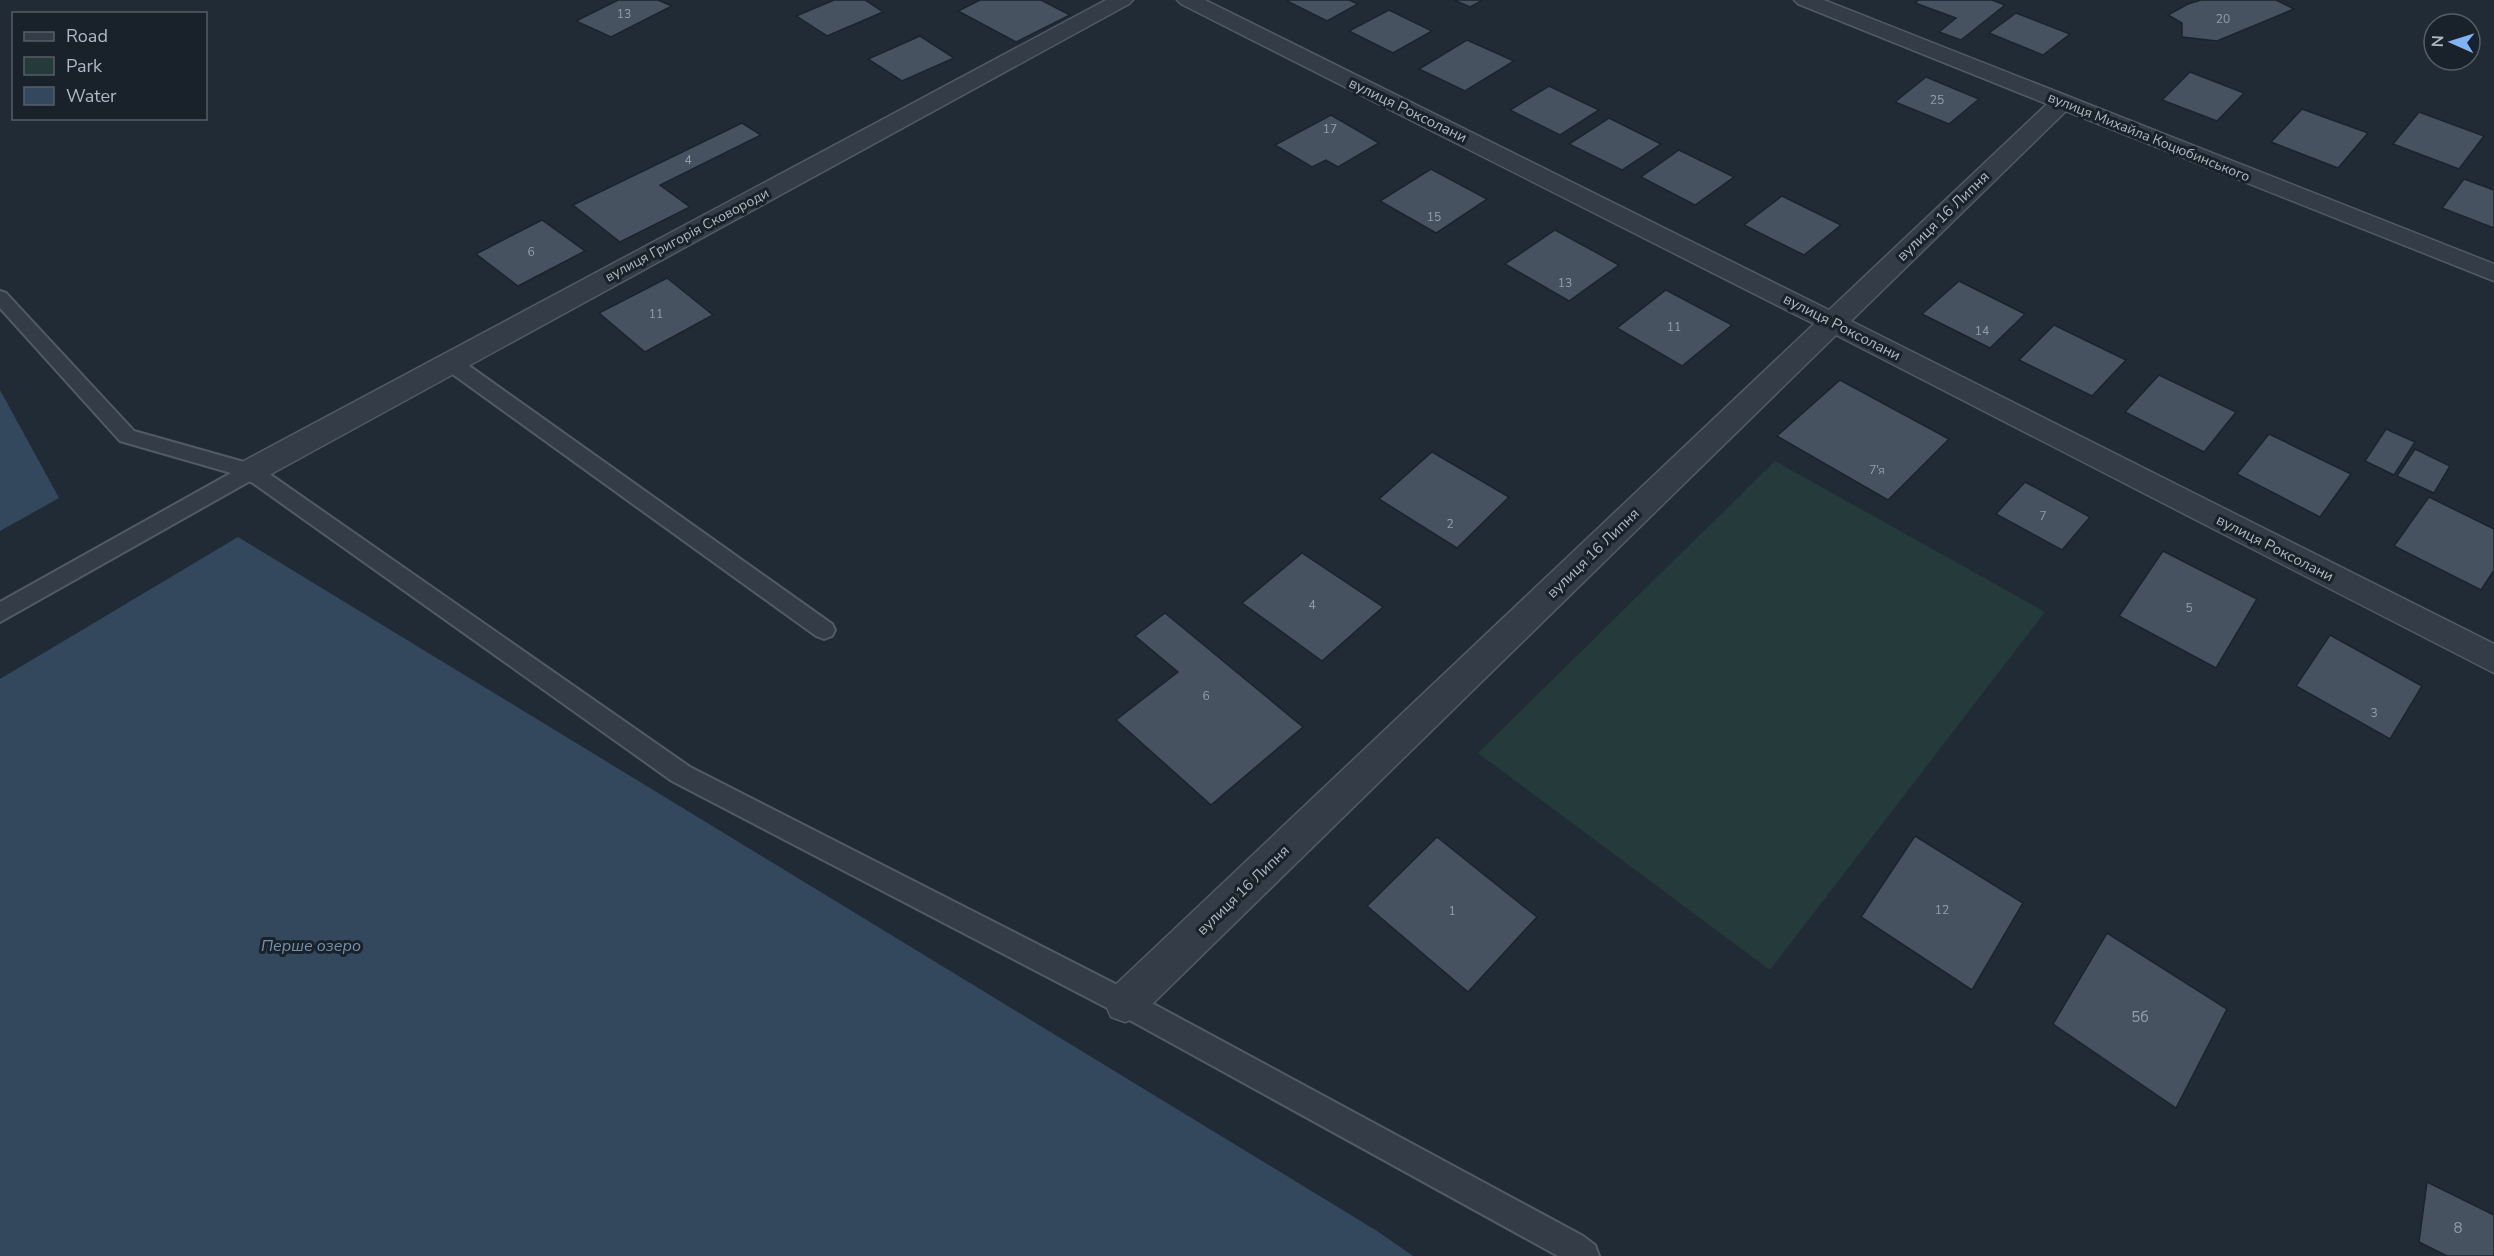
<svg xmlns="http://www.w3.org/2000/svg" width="2494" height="1256" viewBox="0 0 2494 1256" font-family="'Nunito Sans',sans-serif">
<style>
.green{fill:#253a3a}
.water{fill:#34485d}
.building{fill:#475260;stroke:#1b242e;stroke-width:1.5}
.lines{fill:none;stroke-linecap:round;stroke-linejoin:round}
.service-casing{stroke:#515b65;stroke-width:4}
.minor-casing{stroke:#515b65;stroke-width:3}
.service{fill:#343d47;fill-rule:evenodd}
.minor{fill:#343d47;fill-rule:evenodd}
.labels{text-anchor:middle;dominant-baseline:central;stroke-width:6;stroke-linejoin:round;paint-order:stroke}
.number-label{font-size:12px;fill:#949eab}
.far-street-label{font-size:14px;fill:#aeb8c4;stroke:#19222b}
.street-label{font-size:15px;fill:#aeb8c4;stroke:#19222b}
.near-number-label{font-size:15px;fill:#949eab}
.water-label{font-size:16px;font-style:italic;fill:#7690ab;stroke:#19222b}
</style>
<rect width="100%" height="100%" fill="#202b36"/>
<!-- green -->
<polygon class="green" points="1775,461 2045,612 1770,970 1478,753"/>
<!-- water -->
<g class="water">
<polygon points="0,390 59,498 0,531"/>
<polygon points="238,537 1377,1231 1413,1256 0,1256 0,679"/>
</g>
<!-- building -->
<g class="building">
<polygon points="618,0 658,0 672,6 611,37 576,21"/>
<polygon points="834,0 865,0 883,12 827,36 796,16"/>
<polygon points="980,0 1041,0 1070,15 1016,42 958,11"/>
<polygon points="1289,0 1349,0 1358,4 1327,21 1287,1"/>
<polygon points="1454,0 1483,0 1470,7"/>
<polygon points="1919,0 1992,0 2005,5 1961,40 1939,32 1956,18 1915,3"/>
<polygon points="2201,0 2276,0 2294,9 2217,41 2182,37 2182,23 2168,15 2188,4"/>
<polygon points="1389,10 1432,31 1393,53 1349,31"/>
<polygon points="2016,13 2070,34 2043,55 1989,33"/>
<polygon points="920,36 954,58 902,81 868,59"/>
<polygon points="1467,40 1514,61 1465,91 1419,69"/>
<polygon points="2190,72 2244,93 2217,121 2162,100"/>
<polygon points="1926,77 1979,99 1949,124 1895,102"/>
<polygon points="1549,86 1599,110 1560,135 1510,110"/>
<polygon points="2302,109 2368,133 2338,168 2271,142"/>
<polygon points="2419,112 2484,136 2459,169 2393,144"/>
<polygon points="1331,115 1379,143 1338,167 1326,160 1312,167 1275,145"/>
<polygon points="1609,118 1661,144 1622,170 1569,144"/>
<polygon points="742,123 761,135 660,185 690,207 620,242 573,205"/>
<polygon points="1679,150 1734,177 1695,205 1641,177"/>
<polygon points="1431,169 1487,199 1436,233 1380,201"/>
<polygon points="2464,179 2494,190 2494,228 2442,208"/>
<polygon points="1782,196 1841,225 1804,255 1744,225"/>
<polygon points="542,220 585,251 518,286 476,254"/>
<polygon points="1555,230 1619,265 1569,301 1505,264"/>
<polygon points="667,278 713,315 645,352 599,313"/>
<polygon points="1959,281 2025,314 1990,348 1922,314"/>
<polygon points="1666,290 1732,325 1682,366 1617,328"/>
<polygon points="2054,325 2126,360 2092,396 2019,360"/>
<polygon points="2159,375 2236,412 2204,452 2125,412"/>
<polygon points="1840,380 1949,439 1888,500 1777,436"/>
<polygon points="2386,429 2415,442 2394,475 2365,461"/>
<polygon points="2269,434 2351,474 2320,517 2237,474"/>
<polygon points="2415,449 2450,466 2434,493 2397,476"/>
<polygon points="1432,452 1509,497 1457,548 1379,499"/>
<polygon points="2025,482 2090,517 2062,550 1996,514"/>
<polygon points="2429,497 2494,529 2494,570 2481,590 2394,546"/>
<polygon points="2163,551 2257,599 2216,668 2119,616"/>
<polygon points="1302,553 1383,607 1322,661 1242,603"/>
<polygon points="1165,613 1303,727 1211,805 1116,720 1178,672 1135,636"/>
<polygon points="2330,635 2422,686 2390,739 2296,686"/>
<polygon points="1915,836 2023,903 1972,990 1861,917"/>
<polygon points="1437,837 1537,917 1468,992 1367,906"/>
<polygon points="2107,933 2227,1009 2176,1108 2053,1024"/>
<polygon points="2427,1182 2494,1215 2494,1256 2447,1256 2419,1242"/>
</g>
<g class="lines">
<defs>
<g id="service">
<polygon points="0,291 6,293 134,431 258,466 690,767 1135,994 1583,1236 1595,1245 1599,1256 1558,1256 1115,1012 672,781 250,481 0,622 0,602 231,473 120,441 0,308"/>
<polygon points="451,357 458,358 832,624 835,630 832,636 824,639 816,636 444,368 441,363 444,358"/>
</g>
<g id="minor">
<polygon points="1106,0 1133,0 1129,4 262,479 251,482 240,479 236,471 240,463"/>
<polygon points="1177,0 1205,0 1829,310 2047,104 1798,4 1794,0 1824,0 2494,264 2494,281 2066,111 1851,321 2494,644 2494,673 1836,335 1139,1017 1125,1022 1111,1017 1105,1003 1111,989 1814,324 1181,4"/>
</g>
</defs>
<!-- service casing -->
<use href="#service" class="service-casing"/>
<!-- minor casing -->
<use href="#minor" class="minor-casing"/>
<!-- service -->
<use href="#service" class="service"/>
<!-- minor -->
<use href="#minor" class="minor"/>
</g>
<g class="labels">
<!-- number labels -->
<g class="number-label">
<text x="624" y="14">13</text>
<text x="2223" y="19">20</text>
<text x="1937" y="100">25</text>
<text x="1330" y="129">17</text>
<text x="688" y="160">4</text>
<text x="1434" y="217">15</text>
<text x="531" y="252">6</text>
<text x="1565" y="283">13</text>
<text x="656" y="314">11</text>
<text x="1674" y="327">11</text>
<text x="1982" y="331">14</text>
<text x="1877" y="470">7'я</text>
<text x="2043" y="516">7</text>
<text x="1450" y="524">2</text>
<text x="1312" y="605">4</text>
<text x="2189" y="608">5</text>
<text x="1206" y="696">6</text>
<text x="2374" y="713">3</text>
<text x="1942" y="910">12</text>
<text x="1452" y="911">1</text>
</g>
<!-- far-street labels -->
<g class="far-street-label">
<text transform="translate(2149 137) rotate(22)">вулиця Михайла Коцюбинського</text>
<text transform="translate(687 235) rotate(-28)">вулиця Григорія Сковороди</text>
</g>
<!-- street labels -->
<g class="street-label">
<text transform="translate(1408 110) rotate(26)">вулиця Роксолани</text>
<text transform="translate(1943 216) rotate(-44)">вулиця 16 Липня</text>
<text transform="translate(1842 327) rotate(27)">вулиця Роксолани</text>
<text transform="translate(2275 548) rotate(27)">вулиця Роксолани</text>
<text transform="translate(1593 553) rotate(-44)">вулиця 16 Липня</text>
<text transform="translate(1243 890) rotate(-44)">вулиця 16 Липня</text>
</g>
<!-- near-number labels -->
<g class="near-number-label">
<text x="2140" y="1017">5б</text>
<text x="2458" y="1228">8</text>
</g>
<!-- water labels -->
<g class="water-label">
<text x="311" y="946">Перше озеро</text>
</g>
</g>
<!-- legend -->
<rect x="12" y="12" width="195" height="108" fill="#19222b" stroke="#555e68" stroke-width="1.5"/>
<rect x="24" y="32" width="30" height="9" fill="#343d47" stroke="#555e68" stroke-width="1.5"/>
<text x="66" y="42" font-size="18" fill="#aeb8c4">Road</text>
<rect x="24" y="57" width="30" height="18" fill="#253a3a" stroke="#555e68" stroke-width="1.5"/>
<text x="66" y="72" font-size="18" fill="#aeb8c4">Park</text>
<rect x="24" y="87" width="30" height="18" fill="#34485d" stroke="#555e68" stroke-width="1.5"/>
<text x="66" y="102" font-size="18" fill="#aeb8c4">Water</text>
<!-- north arrow -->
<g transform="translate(2452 42) rotate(273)"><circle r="28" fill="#19222b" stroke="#555e68" stroke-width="1.5"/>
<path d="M0-4.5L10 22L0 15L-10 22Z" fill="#82b4f4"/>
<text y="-9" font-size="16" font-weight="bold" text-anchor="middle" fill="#aeb8c4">N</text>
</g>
</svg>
